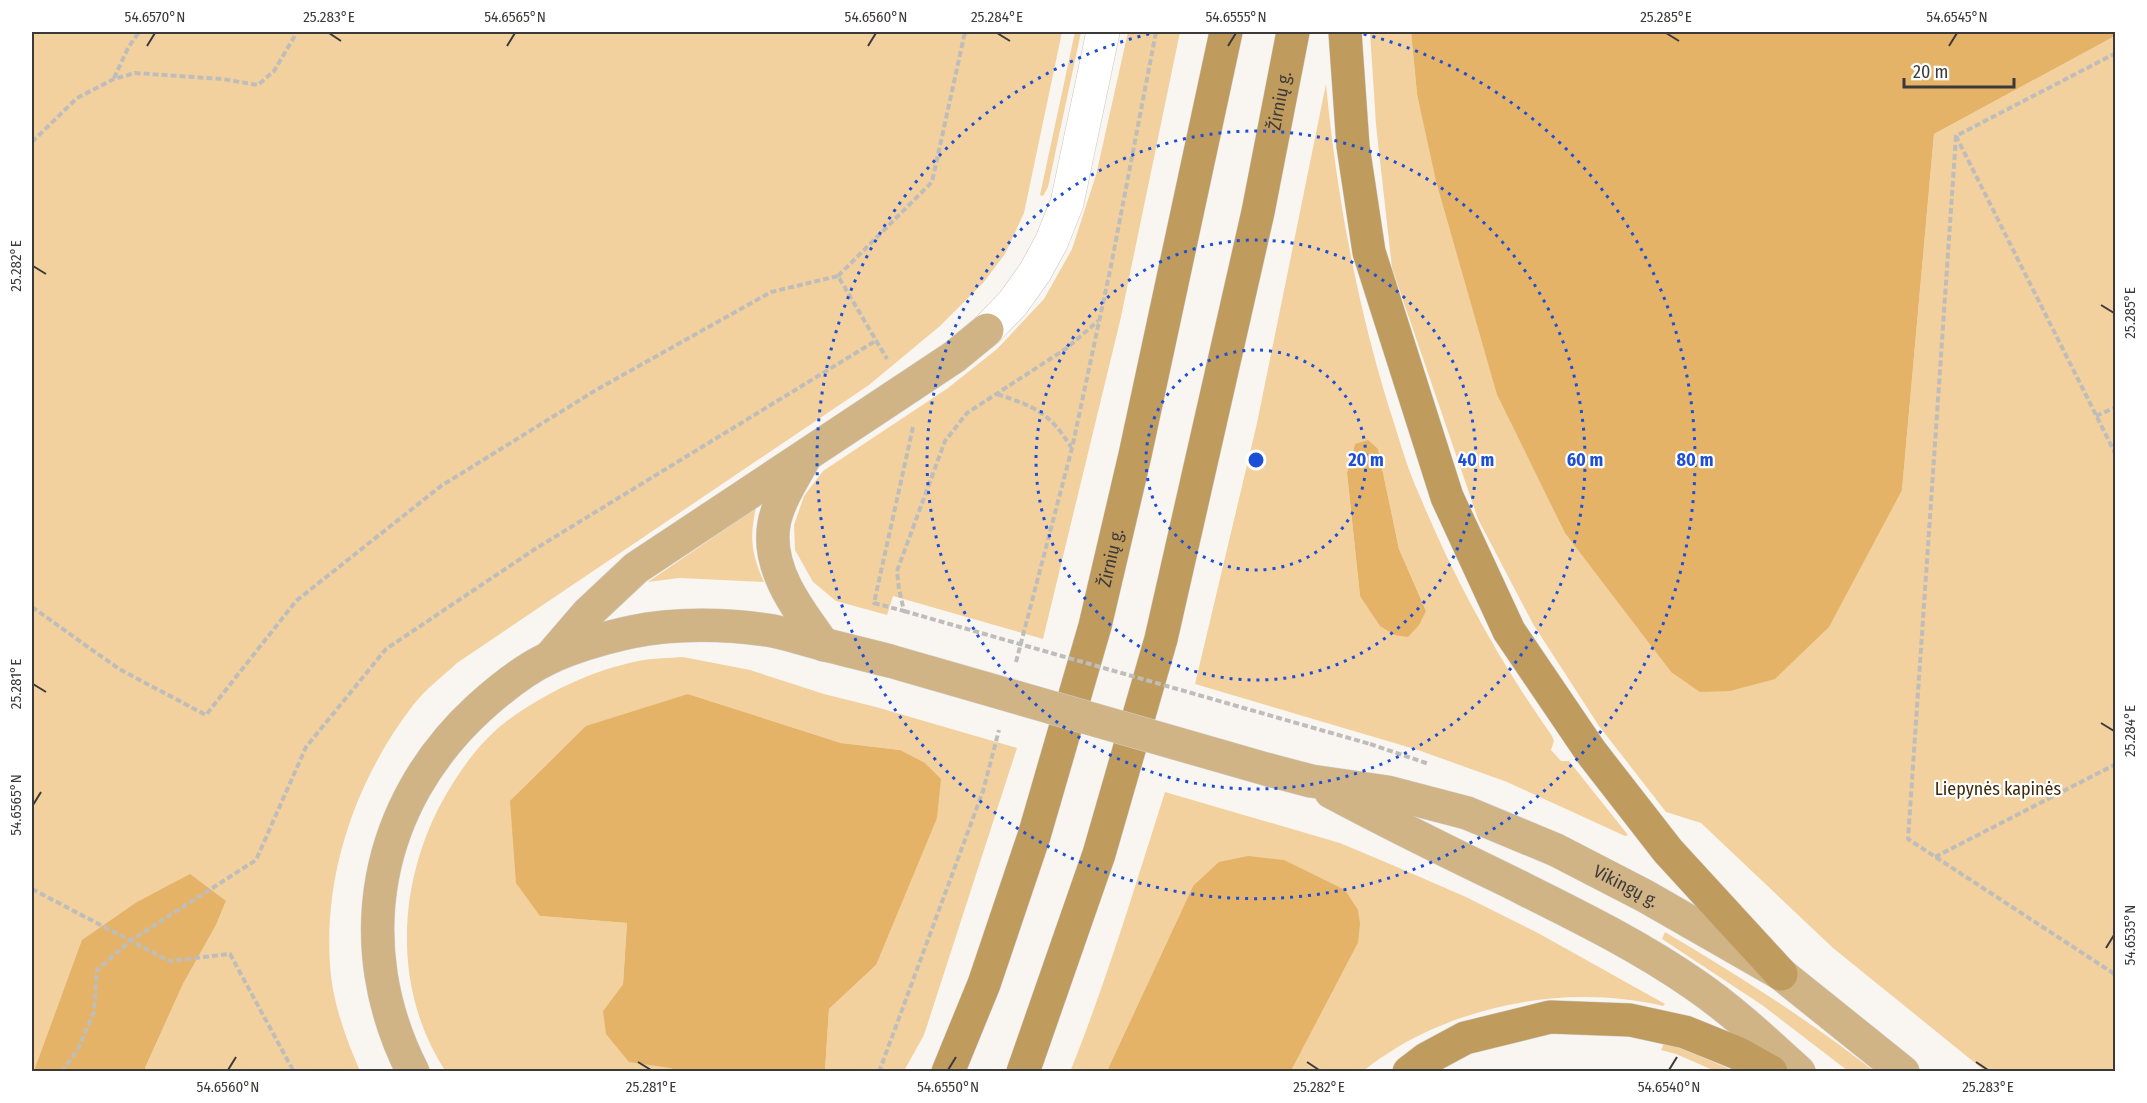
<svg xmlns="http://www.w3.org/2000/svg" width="2147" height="1103" viewBox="0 0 2147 1103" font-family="'Fira Sans Condensed',sans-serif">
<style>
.green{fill:#f2d19f;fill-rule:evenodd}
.forest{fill:#e4b368}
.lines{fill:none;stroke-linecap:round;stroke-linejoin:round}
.minor-casing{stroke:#c6c4c0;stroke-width:34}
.primary-casing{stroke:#d4d4d3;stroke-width:34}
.trunk-casing{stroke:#d4d4d3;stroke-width:34}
.path{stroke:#bfbdba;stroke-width:4;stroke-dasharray:6 3;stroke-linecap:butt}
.minor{stroke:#fff;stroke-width:33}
.primary{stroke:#d0b486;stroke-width:33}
.trunk{stroke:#c09b5e;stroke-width:33}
.primary-bridge-casing{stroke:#d4d4d3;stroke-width:34;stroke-linecap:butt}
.path-bridge{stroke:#bfbdba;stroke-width:4;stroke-dasharray:6 3;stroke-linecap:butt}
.primary-bridge{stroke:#d0b486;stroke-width:33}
.ticks{fill:none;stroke:#3c3a39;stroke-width:2}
.ring{fill:none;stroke:#1d4ed8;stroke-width:3;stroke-dasharray:3 6}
.labels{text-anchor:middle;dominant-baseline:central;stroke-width:4.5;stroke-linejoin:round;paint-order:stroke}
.street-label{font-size:18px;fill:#3c3a39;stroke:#fff}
.park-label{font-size:18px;fill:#3f2c0a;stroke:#fff}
.centre{fill:#1d4ed8;stroke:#fff;stroke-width:3}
.ring-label{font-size:18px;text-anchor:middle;font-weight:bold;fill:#1d4ed8;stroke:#fff;stroke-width:4.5;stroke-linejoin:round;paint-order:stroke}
.neatline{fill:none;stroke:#3c3a39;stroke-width:2}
.ticks-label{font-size:15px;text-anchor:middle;fill:#3c3a39}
</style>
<rect width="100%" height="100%" fill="#f9f6f2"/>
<!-- green -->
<g class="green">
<path d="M32,32H1062L1024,213L1005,254L983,283L940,326L869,385L457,663C443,676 426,689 414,704C355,780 321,879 331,976C335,1009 347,1041 360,1071H146L145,1068L183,984L216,925L226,901L32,1071Z"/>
<polygon points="1075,32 1081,32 1048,187 1043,196 1040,195"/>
<polygon points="1128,32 1180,32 1121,317 1043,639 893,596 887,615 836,601 813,582 795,550 794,525 804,496 823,471 948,388 997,349 1044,299 1072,249 1096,175"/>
<polygon points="1370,32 1411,32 1417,94 1497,395 1565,532 1671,672 1902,490 1934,134 2115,36 2115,1071 1985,1071 1833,948 1701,823 1666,812 1599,726 1533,624 1478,519 1392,268 1376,125"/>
<path d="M1326,84C1337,200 1359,316 1395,426C1402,449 1409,472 1419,494C1454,579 1499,661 1552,736L1554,741L1551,750L1561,761H1569L1628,835L1625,836L1507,782L1418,750L1195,684L1257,423ZM1355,444L1378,449L1399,549L1426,611L1360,596L1347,473Z"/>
<path d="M756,508C749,538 752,555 764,582L679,578L648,582Z"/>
<path d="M683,657L750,670L824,694L876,707L1017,748L924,1035L904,1071H825L829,1009L876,965L900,750L841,743L688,694L540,916L627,923L623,984L603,1011L670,1068L679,1071L446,1072C388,984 398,869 453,783C466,762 483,740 503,724C542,694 590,671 638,661C653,658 669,658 683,657Z"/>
<path d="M1165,792L1340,843L1397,867L1466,897L1538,933L1665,1004L1663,1006C1582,987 1492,999 1418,1036C1403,1043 1388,1053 1375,1062C1370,1065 1365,1071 1360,1071C1340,1075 1311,1071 1291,1071L1358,943L1193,886L1107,1071L1070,1072C1107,980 1135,886 1165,792Z"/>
<path d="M1665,932C1738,975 1807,1019 1874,1071H1848L1762,1005L1662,939Z"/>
<polygon points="1664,1043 1679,1047 1734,1071 1715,1071 1676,1054 1661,1050"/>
</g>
<!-- forest -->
<g class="forest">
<polygon points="1411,32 2115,32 2115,36 1934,134 1902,490 1829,627 1775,679 1730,691 1700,692 1671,672 1565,533 1497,395 1436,181 1417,94"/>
<polygon points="1368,440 1378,449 1399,549 1426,611 1419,625 1408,637 1395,635 1380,626 1360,596 1347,473 1355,444"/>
<polygon points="688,694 841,743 900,750 925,763 941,779 937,818 876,965 829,1009 825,1071 679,1072 670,1068 629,1062 606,1034 603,1011 623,984 627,923 540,916 516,883 510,801 586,726"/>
<polygon points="1248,856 1284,860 1345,890 1358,910 1360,924 1358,943 1291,1071 1107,1071 1193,886 1219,862"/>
<polygon points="190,874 226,901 216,925 183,984 145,1068 146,1071 34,1071 82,940 137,902"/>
</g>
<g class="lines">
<defs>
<polyline id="minor" points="987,330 1013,303 1035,272 1051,243 1067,203 1103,32"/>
<g id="primary">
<path d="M805,457C794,478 778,501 774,524C766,569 799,611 824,645"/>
<polyline points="550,657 587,614 636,568 954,357 987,330"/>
<path id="s1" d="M1269,770L1311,781L1387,792L1467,813L1556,850L1645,896L1781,974L1903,1072"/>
<path d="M1331,792C1389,823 1448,852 1506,880C1570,912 1635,943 1694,984C1732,1010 1765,1041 1799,1072"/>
<path d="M413,1072C348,945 374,804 479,708C500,689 523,670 549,658C575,646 604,638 631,632C675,623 723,624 767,630C781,632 796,637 811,641C837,648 863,654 890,661"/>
</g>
<g id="trunk">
<polyline points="1345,32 1353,146 1369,252 1447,497 1509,631 1591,752 1668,851 1781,974"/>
<path id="s2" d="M948,1072L984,984L1034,836L1095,626L1135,455L1226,32"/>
<path id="s3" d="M1023,1072L1099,854L1161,639L1258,212L1293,32"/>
<polyline points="1409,1072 1426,1059 1465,1038 1550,1017 1630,1020 1685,1032 1737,1053 1771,1072"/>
</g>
</defs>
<!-- minor casing -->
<use href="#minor" class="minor-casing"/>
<!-- primary casing -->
<use href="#primary" class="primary-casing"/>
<!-- trunk casing -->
<use href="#trunk" class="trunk-casing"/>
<!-- path -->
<g class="path">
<polyline points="2116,53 1956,136 2116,455"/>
<polyline points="114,78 128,48 139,32"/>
<polyline points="1956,136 1908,839 2116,975"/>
<polyline points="32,142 77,98 114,79 135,73 222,79 258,85 274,71 297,32"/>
<polyline points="838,276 932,182 965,32"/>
<path d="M997,394C1035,407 1049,412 1071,447"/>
<polyline points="2096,416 2116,407"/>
<polyline points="913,427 874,603 904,611 899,589 897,571 945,441 967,413 1067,348 1098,321"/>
<polyline points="32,607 119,669 206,715 296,601 441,486 596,390 771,292 838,276 887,359"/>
<polyline points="1016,662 1072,448 1111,266 1156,32"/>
<polyline points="1370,744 1429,764"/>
<polyline points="1935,857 2116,764"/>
<polyline points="32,889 169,961 230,954 294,1072"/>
<polyline points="62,1072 78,1049 94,1012 97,970 130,941 256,860 306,747 386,649 535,549 877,340"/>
<polyline points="879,1072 983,791 999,730"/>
</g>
<!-- minor -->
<use href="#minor" class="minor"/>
<!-- primary -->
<use href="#primary" class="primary"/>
<!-- trunk -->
<use href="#trunk" class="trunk"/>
<defs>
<polyline id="primary-bridge" points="890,661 1269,770"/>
</defs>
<!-- primary-bridge casing -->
<use href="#primary-bridge" class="primary-bridge-casing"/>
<!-- path-bridge -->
<polyline class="path-bridge" points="904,611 1370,744"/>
<!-- primary-bridge -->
<use href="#primary-bridge" class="primary-bridge"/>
</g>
<!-- ticks -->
<path class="ticks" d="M329,33L341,41M997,33L1010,41M1666,33L1679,41M147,46L155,33M507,46L515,33M868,46L876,33M1228,46L1236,33M1949,46L1957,33M33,266L46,274M2101,305L2114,313M33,684L46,692M2101,723L2114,731M33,805L41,792M2106,948L2114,935M638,1062L651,1070M1307,1062L1319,1070M1976,1062L1988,1070M228,1070L236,1057M948,1070L956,1057M1669,1070L1677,1057"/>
<!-- distance rings -->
<g class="ring">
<circle cx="1256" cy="460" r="110"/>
<circle cx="1256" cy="460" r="220"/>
<circle cx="1256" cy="460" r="329"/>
<path d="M1355 32A439 439 0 1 1 1157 32"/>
</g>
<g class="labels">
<!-- street labels -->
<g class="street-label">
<text stroke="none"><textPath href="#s3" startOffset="1006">Žirnių g.</textPath></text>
<text stroke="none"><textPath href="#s2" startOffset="540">Žirnių g.</textPath></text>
<text stroke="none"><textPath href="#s1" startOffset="378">Vikingų g.</textPath></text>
</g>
<!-- park labels -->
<g class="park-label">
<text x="1998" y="789">Liepynės kapinės</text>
</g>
</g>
<circle cx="1256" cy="460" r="9" class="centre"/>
<g class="ring-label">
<text x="1366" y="466">20 m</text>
<text x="1476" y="466">40 m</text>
<text x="1585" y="466">60 m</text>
<text x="1695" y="466">80 m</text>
</g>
<!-- border -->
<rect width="2147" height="1103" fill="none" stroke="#ffffff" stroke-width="66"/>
<!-- scale -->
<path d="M1904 78v9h110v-9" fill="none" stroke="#3c3a39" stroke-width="3"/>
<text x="1913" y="78" font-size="18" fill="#3c3a39" stroke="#ffffff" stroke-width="4.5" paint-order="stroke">20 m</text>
<rect x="33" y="33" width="2081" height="1037" class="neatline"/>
<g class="ticks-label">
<text x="155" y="22">54.6570°N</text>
<text x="329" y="22">25.283°E</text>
<text x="515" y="22">54.6565°N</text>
<text x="876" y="22">54.6560°N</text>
<text x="997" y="22">25.284°E</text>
<text x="1236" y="22">54.6555°N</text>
<text x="1666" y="22">25.285°E</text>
<text x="1957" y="22">54.6545°N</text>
<text transform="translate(16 266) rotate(-90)" y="5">25.282°E</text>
<text transform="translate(2130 313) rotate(-90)" y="5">25.285°E</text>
<text transform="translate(16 684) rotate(-90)" y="5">25.281°E</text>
<text transform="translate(2130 731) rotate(-90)" y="5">25.284°E</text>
<text transform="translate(16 805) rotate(-90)" y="5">54.6565°N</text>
<text transform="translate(2130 935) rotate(-90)" y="5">54.6535°N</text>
<text x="228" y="1092">54.6560°N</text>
<text x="651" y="1092">25.281°E</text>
<text x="948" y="1092">54.6550°N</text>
<text x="1319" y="1092">25.282°E</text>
<text x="1669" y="1092">54.6540°N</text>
<text x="1988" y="1092">25.283°E</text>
</g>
</svg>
